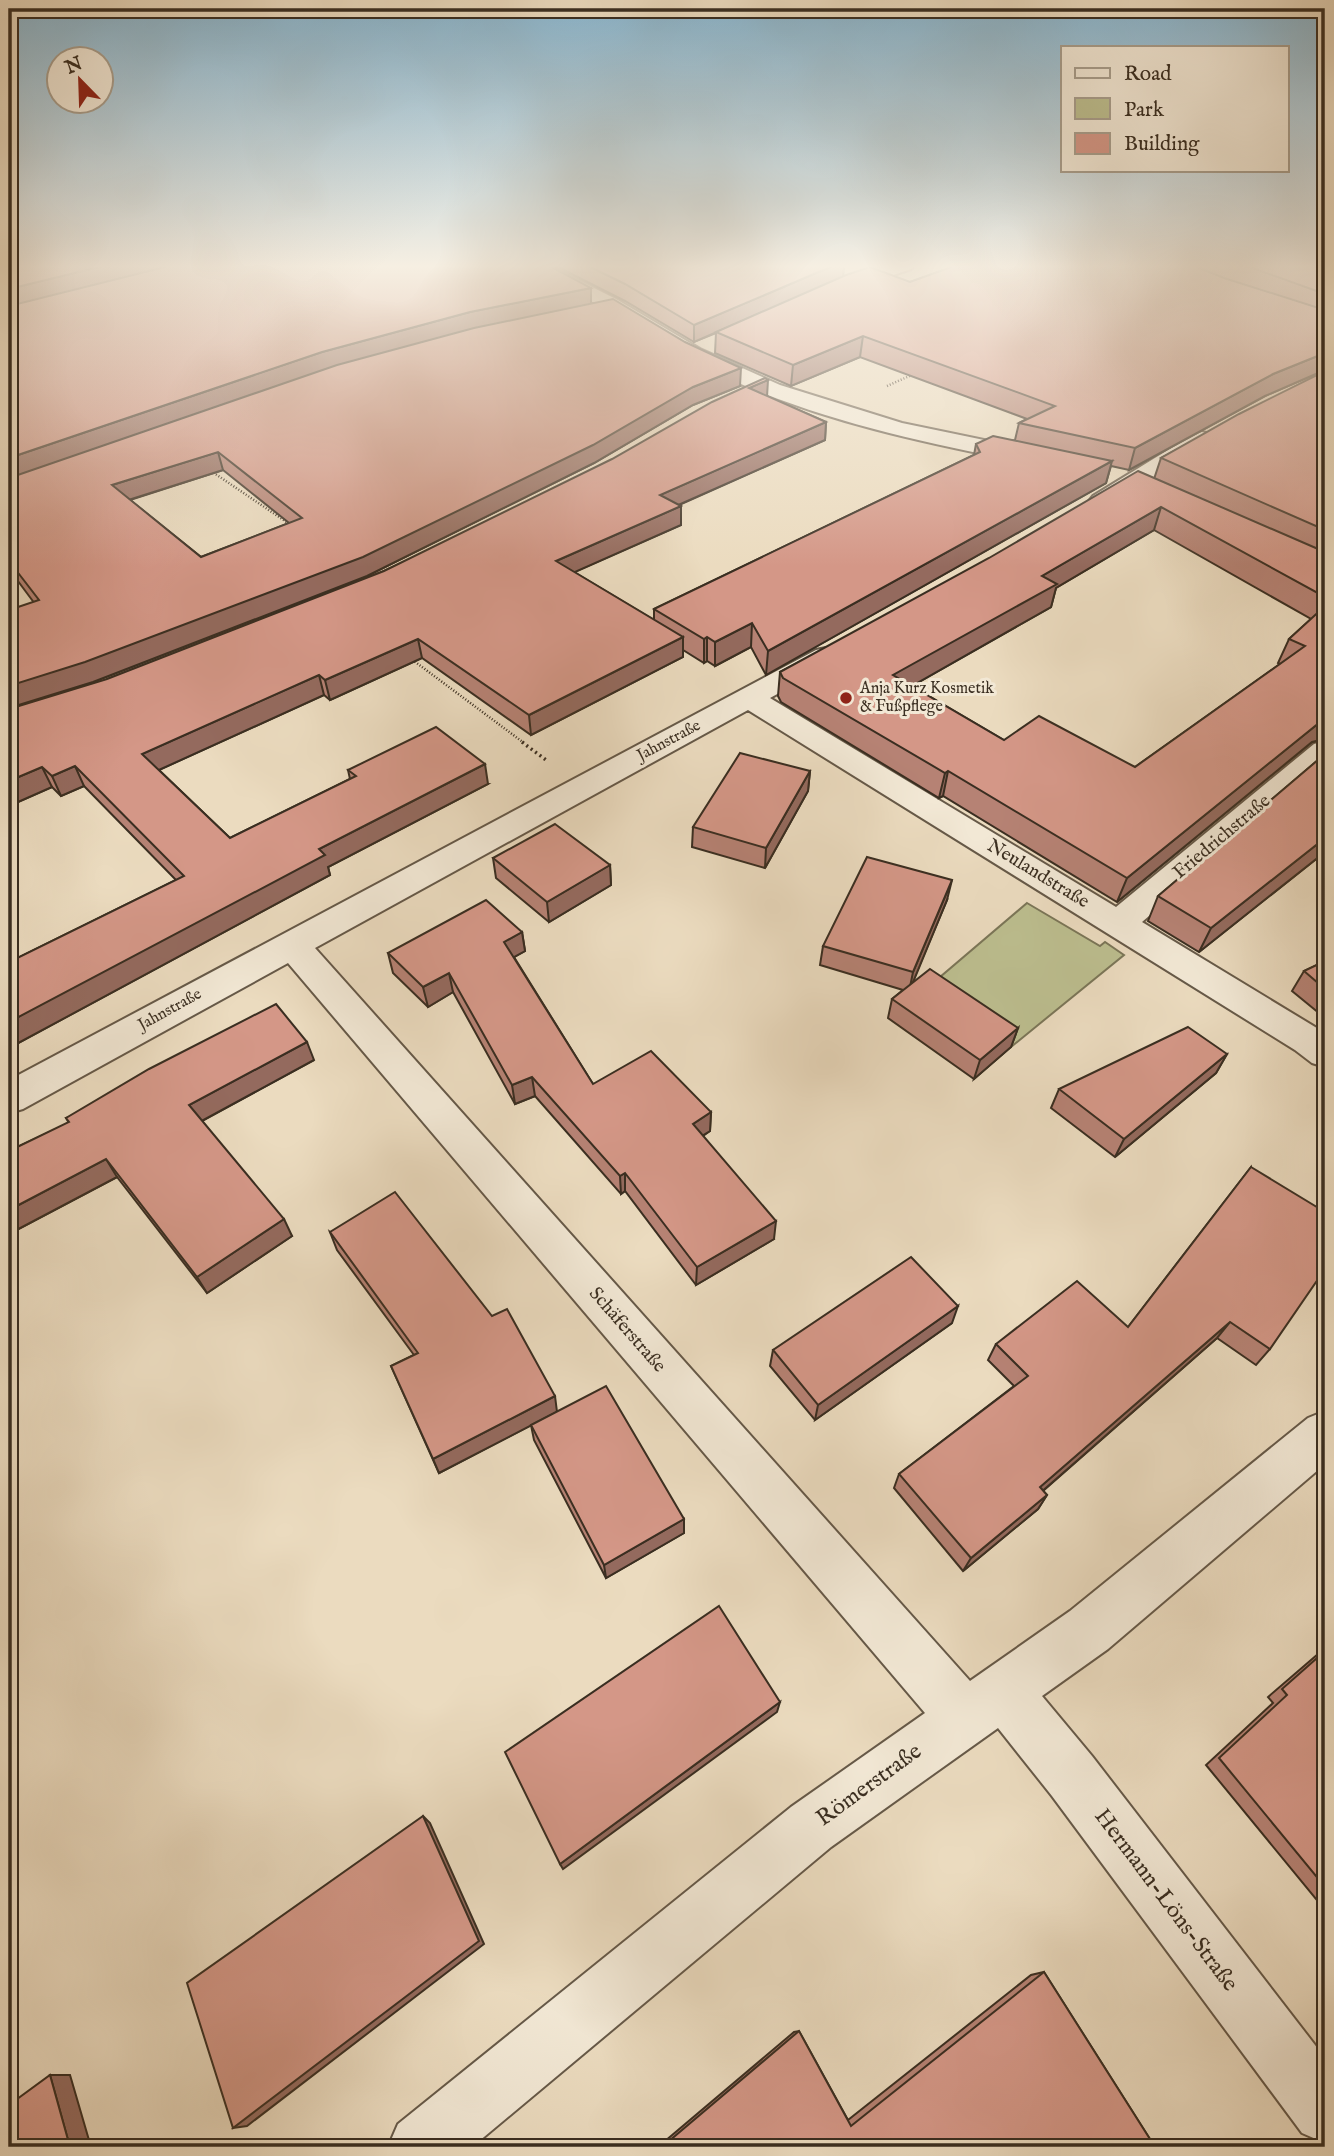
<svg xmlns="http://www.w3.org/2000/svg" width="1334" height="2156" viewBox="0 0 1334 2156" font-family="'IM FELL English',serif">
<style>
.green{fill:#bcbe8f;stroke:#7b7658;stroke-width:2}
.lines{fill:none;stroke-linecap:round;stroke-linejoin:round}
.street-casing{stroke:#665948;stroke-width:4}
.path-far1{stroke:#3a2e21;stroke-width:2.5;stroke-dasharray:1 2;stroke-linecap:butt}
.path{stroke:#3a2e21;stroke-width:3.5;stroke-dasharray:2 3.5;stroke-linecap:butt}
.street{fill:#f2e8d5;fill-rule:evenodd}
.wall{fill:#b68274;stroke:#3a2e21;stroke-width:2;fill-rule:evenodd}
.shaded-wall{fill:#946a5e;stroke:#3a2e21;stroke-width:2}
.building{fill:#d49787;stroke:#3a2e21;stroke-width:2;fill-rule:evenodd}
.poi-dot{fill:#8f2418;stroke:#f2e8d5;stroke-width:2.5}
.labels{text-anchor:middle;dominant-baseline:central;stroke-width:6;stroke-linejoin:round;paint-order:stroke}
.far-poi-label{font-size:16px;fill:#3a2e21;stroke:#f2e8d5;text-anchor:start}
.far-street-label{font-size:16px;fill:#3a2e21;stroke:#f2e8d5}
.street-label{font-size:19px;fill:#3a2e21;stroke:#f2e8d5}
.near-street-label{font-size:23px;fill:#3a2e21;stroke:#f2e8d5}
</style>
<rect width="100%" height="100%" fill="#ebdbbf"/>
<filter id="stains"><feTurbulence type="fractalNoise" baseFrequency=".00286" numOctaves="4"/><feColorMatrix values="0 0 0 0 .2 0 0 0 0 .09 0 0 0 0 .02 0 0 0 .5 -.17"/></filter>
<radialGradient id="worn" r=".72"><stop offset=".6" stop-color="#630" stop-opacity="0"/><stop offset="1" stop-color="#630" stop-opacity=".3"/></radialGradient>
<!-- green -->
<polygon class="green" points="1027,903 1100,946 1105,942 1124,955 1011,1047 926,989"/>
<g class="lines">
<defs>
<g id="street">
<path d="M525,265H548L616,299L700,349L780,385L902,423L1028,449L1036,451L1039,456L1036,461L1028,463C925,443 821,421 725,377C683,357 646,331 605,308C586,298 537,279 525,265Z"/>
<polygon points="887,265 914,265 911,269 841,293 835,294 826,289 829,285"/>
<polygon points="1202,432 1210,434 1213,439 1210,444 1109,506 1093,506 1089,501 1093,496 1194,434"/>
<polygon points="826,648 836,650 840,656 836,662 770,698 1116,907 1314,744 1325,741 1325,765 1142,922 1325,1033 1325,1067 1312,1063 1295,1050 748,710 315,948 970,1681 1070,1611 1308,1418 1325,1411 1325,1464 1108,1649 1042,1696 1092,1756 1325,2058 1325,2143 1302,2133 1052,1796 998,1728 831,1847 472,2147 388,2147 398,2124 791,1807 925,1713 288,963 23,1109 9,1113 9,1080 816,650"/>
</g>
</defs>
<!-- street casing -->
<use href="#street" class="street-casing"/>
<!-- path-far1 -->
<g class="path-far1">
<polyline points="887,386 914,374"/>
<polyline points="211,471 291,525"/>
<polyline points="410,658 524,743"/>
</g>
<!-- path -->
<polyline class="path" points="522,742 546,760"/>
<!-- street -->
<use href="#street" class="street"/>
</g>
<!-- wall -->
<g class="wall">
<polygon points="554,265 844,265 843,276 910,282 957,265 1325,265 1325,370 1265,396 1129,470 1111,466 1106,483 766,675 751,647 715,666 707,661 704,663 683,650 683,657 531,735 422,658 330,700 324,695 159,770 230,838 350,779 348,770 488,784 328,867 330,875 9,1048 9,962 176,880 84,786 61,796 52,787 9,806 107,679 384,571 767,396 826,422 825,440 679,505 681,525 574,572 654,620 654,609 974,455 976,444 1015,440 1019,423 1027,419 860,357 791,386 715,353 716,333 694,342 625,301"/>
<path d="M9,268L591,288V304L740,386L693,405L594,463L367,576L93,682L9,569ZM223,470L289,523L201,557L130,500Z"/>
<path d="M1325,371V739L1312,742L1117,902L943,796L939,798L781,702L778,696L780,672L1154,479L1161,458ZM1154,530L1311,619L1289,639L1278,663L1280,664L1135,767L1004,740L912,686L1051,607L1056,588Z"/>
<polygon points="1325,754 1325,852 1199,952 1148,921 1158,896"/>
<polygon points="810,771 808,791 765,868 692,847 693,827"/>
<polygon points="493,858 610,865 611,885 549,922 496,878"/>
<polygon points="947,900 912,983 1018,1028 1011,1047 974,1079 888,1018 892,999 903,990 820,965 823,946"/>
<polygon points="522,932 525,951 514,957 593,1084 711,1112 710,1131 703,1136 774,1239 696,1285 625,1191 621,1194 535,1096 515,1104 453,992 428,1007 393,973 388,953"/>
<polygon points="1325,961 1325,1018 1292,991 1304,971"/>
<polygon points="1227,1054 1216,1073 1115,1157 1051,1108 1059,1089"/>
<polygon points="314,1060 202,1121 292,1236 207,1293 117,1177 9,1234 9,1151 69,1123 66,1118"/>
<polygon points="1251,1167 1270,1349 1256,1365 1217,1338 1043,1491 1047,1495 1038,1509 963,1571 894,1488 899,1474 1014,1386 988,1360 996,1344 1128,1327"/>
<polygon points="330,1232 557,1411 684,1519 684,1533 606,1578 534,1440 531,1425 439,1473 391,1366 414,1355 337,1250"/>
<polygon points="952,1323 815,1420 770,1366 773,1350"/>
<polygon points="1325,1648 1325,1910 1206,1765 1273,1703 1268,1697"/>
<polygon points="1044,1972 1155,2147 658,2147 794,2032 799,2031 848,2120 1031,1975"/>
</g>
<!-- shaded-wall -->
<g class="shaded-wall">
<polygon points="107,265 175,265 9,307 9,289"/>
<polygon points="835,265 844,265 843,277 694,342 694,325"/>
<polygon points="591,288 591,304 9,479 9,458 322,352 470,312"/>
<polygon points="863,336 860,357 791,386 793,365"/>
<polygon points="1325,353 1325,370 1265,396 1129,470 1135,448 1273,374"/>
<polygon points="741,368 740,386 693,405 594,463 367,576 93,682 9,708 9,686 693,387"/>
<polygon points="768,380 767,397 749,388"/>
<polygon points="826,422 825,440 660,513 660,495"/>
<polygon points="218,452 223,470 119,503 112,485"/>
<polygon points="1112,461 1106,483 766,675 768,651"/>
<polygon points="681,506 681,525 557,580 556,561"/>
<polygon points="1161,507 1154,530 1056,588 1051,607 889,699 893,675 1042,576"/>
<polygon points="752,623 751,647 715,666 715,642"/>
<polygon points="683,637 683,657 531,735 529,715"/>
<polygon points="707,637 707,661 704,663 704,639"/>
<polygon points="418,639 422,658 330,700 325,680"/>
<polygon points="319,675 324,695 150,774 142,754"/>
<polygon points="1325,718 1325,739 1312,742 1117,902 1127,878"/>
<polygon points="485,764 488,784 328,867 330,875 9,1048 9,1022 319,849"/>
<polygon points="75,766 84,786 61,796 52,776"/>
<polygon points="42,767 52,787 9,806 9,781"/>
<polygon points="810,771 808,791 765,868 766,848"/>
<polygon points="948,771 943,796 939,798 945,773"/>
<polygon points="1325,838 1325,852 1199,952 1211,928"/>
<polygon points="610,865 611,885 549,922 547,902"/>
<polygon points="952,880 947,900 909,992 913,972"/>
<polygon points="522,932 525,951 507,961 504,942"/>
<polygon points="449,973 453,992 428,1007 423,987"/>
<polygon points="1018,1028 1011,1047 974,1079 980,1060"/>
<polygon points="307,1042 314,1060 198,1123 189,1105"/>
<polygon points="1227,1054 1216,1073 1115,1157 1124,1139"/>
<polygon points="532,1077 535,1096 515,1104 512,1085"/>
<polygon points="711,1112 710,1131 692,1142 693,1124"/>
<polygon points="106,1159 117,1177 9,1234 9,1210"/>
<polygon points="625,1173 625,1191 621,1194 620,1176"/>
<polygon points="284,1219 292,1236 207,1293 197,1277"/>
<polygon points="776,1221 774,1239 696,1285 697,1267"/>
<polygon points="958,1306 952,1323 815,1420 818,1405"/>
<polygon points="1230,1322 1217,1338 1031,1501 1040,1487"/>
<polygon points="555,1396 557,1412 439,1473 433,1459"/>
<polygon points="1047,1495 1038,1509 963,1571 971,1558"/>
<polygon points="684,1519 684,1533 606,1578 604,1565"/>
<polygon points="780,1702 777,1712 563,1869 560,1864"/>
<polygon points="423,1816 430,1823 484,1944 247,2126 233,2128"/>
<polygon points="50,2075 70,2075 91,2147 70,2147"/>
</g>
<!-- building -->
<g class="building">
<polygon points="19,265 107,265 9,289 9,268"/>
<polygon points="173,265 548,265 591,288 470,312 322,352 9,458 9,306"/>
<polygon points="586,265 835,265 694,325 625,284"/>
<polygon points="957,265 1192,265 1224,278 1325,310 1325,353 1273,374 1135,448 1019,423 1055,406 863,336 793,365 716,332 846,275 870,267 910,282"/>
<polygon points="1244,265 1325,265 1325,294"/>
<path d="M613,299L685,342L741,368L693,387L593,445L363,557L85,662L9,686V610L39,600L9,561V478L337,365L474,328ZM218,452L302,518L201,557L112,485Z"/>
<polygon points="1325,371 1325,530 1161,458 1239,414"/>
<polygon points="765,378 768,380 749,388 826,422 660,495 681,506 556,561 683,637 529,715 418,639 325,680 319,675 142,754 230,838 356,776 348,770 436,727 485,764 319,849 325,855 9,1022 9,962 184,876 75,766 52,776 42,767 9,781 9,709 107,679 384,571 612,459 712,402"/>
<polygon points="993,436 1112,461 768,651 752,623 715,642 707,637 704,639 654,609 980,452 976,444"/>
<polygon points="1138,471 1325,552 1325,597 1161,507 1042,576 1057,584 893,675 1004,740 1039,716 1135,767 1305,646 1289,639 1325,606 1325,718 1127,878 948,771 945,773 783,678 780,672 989,558"/>
<polygon points="740,753 810,771 766,848 693,827"/>
<polygon points="1325,754 1325,838 1211,928 1158,896"/>
<polygon points="555,824 610,865 547,902 493,858"/>
<polygon points="867,857 952,880 913,972 823,946"/>
<polygon points="486,900 522,932 504,942 593,1084 651,1051 711,1112 693,1124 776,1221 697,1267 625,1173 620,1176 532,1077 512,1085 449,973 423,987 388,953"/>
<polygon points="1325,961 1325,989 1304,971"/>
<polygon points="930,969 1018,1028 980,1060 892,999"/>
<polygon points="276,1004 307,1042 189,1105 284,1219 197,1277 106,1159 9,1210 9,1151 69,1122 66,1118 149,1069"/>
<polygon points="1188,1027 1227,1054 1124,1139 1059,1089"/>
<polygon points="1251,1167 1325,1212 1325,1269 1270,1349 1230,1322 1040,1487 1047,1495 971,1558 899,1474 1028,1376 996,1344 1077,1281 1128,1327"/>
<polygon points="395,1192 492,1316 507,1309 555,1396 433,1459 391,1366 418,1353 330,1232"/>
<polygon points="911,1257 958,1306 818,1405 773,1350"/>
<polygon points="606,1386 684,1519 604,1565 531,1425"/>
<polygon points="719,1606 780,1702 560,1864 505,1752"/>
<polygon points="1325,1651 1325,1887 1219,1758 1287,1695 1282,1689"/>
<polygon points="423,1816 479,1941 233,2128 187,1983"/>
<polygon points="1044,1972 1155,2147 662,2147 799,2031 851,2126"/>
<polygon points="50,2075 70,2147 9,2147 9,2105"/>
</g>
<!-- sky -->
<linearGradient id="sky" x2="0" y2="1"><stop stop-color="#88b7d2"/><stop offset="0.47" stop-color="#f6efe2"/><stop offset="1" stop-color="#f6efe2" stop-opacity="0"/></linearGradient>
<rect width="1334" height="567" fill="url(#sky)"/>
<!-- markers -->
<circle class="poi-dot" cx="846" cy="698" r="7"/>
<g class="labels">
<!-- far-poi labels -->
<g class="far-poi-label">
<text x="860" y="689">Anja Kurz Kosmetik<tspan x="860" dy="18">&amp; Fußpflege</tspan></text>
</g>
<!-- far-street labels -->
<g class="far-street-label">
<text transform="translate(669 741) rotate(-28)">Jahnstraße</text>
<text transform="translate(170 1010) rotate(-29)">Jahnstraße</text>
</g>
<!-- street labels -->
<g class="street-label">
<text transform="translate(1222 837) rotate(-40)">Friedrichstraße</text>
<text transform="translate(1038 874) rotate(31)">Neulandstraße</text>
<text transform="translate(627 1330) rotate(49)">Schäferstraße</text>
</g>
<!-- near-street labels -->
<g class="near-street-label">
<text transform="translate(869 1785) rotate(-36)">Römerstraße</text>
<text transform="translate(1166 1900) rotate(53)">Hermann-Löns-Straße</text>
</g>
</g>
<!-- margin -->
<rect width="1334" height="2156" fill="none" stroke="#ebdbbf" stroke-width="35"/>
<rect x="10" y="10" width="1313" height="2135" fill="none" stroke="#3a2e21" stroke-width="3.5"/>
<rect x="18" y="18" width="1299" height="2121" fill="none" stroke="#3a2e21" stroke-width="2"/>
<!-- legend -->
<rect x="1061" y="46" width="228" height="126" fill="#f2e8d5" stroke="#a89e8d" stroke-width="2"/>
<rect x="1075" y="68" width="35" height="10" fill="#f2e8d5" stroke="#a89e8d" stroke-width="2"/>
<text x="1124" y="80" font-size="21" fill="#3a2e21">Road</text>
<rect x="1075" y="98" width="35" height="21" fill="#bcbe8f" stroke="#a89e8d" stroke-width="2"/>
<text x="1124" y="116" font-size="21" fill="#3a2e21">Park</text>
<rect x="1075" y="133" width="35" height="21" fill="#d49787" stroke="#a89e8d" stroke-width="2"/>
<text x="1124" y="150" font-size="21" fill="#3a2e21">Building</text>
<!-- north arrow -->
<g transform="translate(80 80) rotate(337)"><circle r="33" fill="#f2e8d5" stroke="#a89e8d" stroke-width="2"/>
<path d="M0-5L12 26L0 18L-12 26Z" fill="#8f2418"/>
<text y="-10" font-size="19" font-weight="bold" text-anchor="middle" fill="#3a2e21">N</text>
</g>
<rect width="100%" height="100%" filter="url(#stains)"/>
<rect width="100%" height="100%" fill="url(#worn)"/>
</svg>
